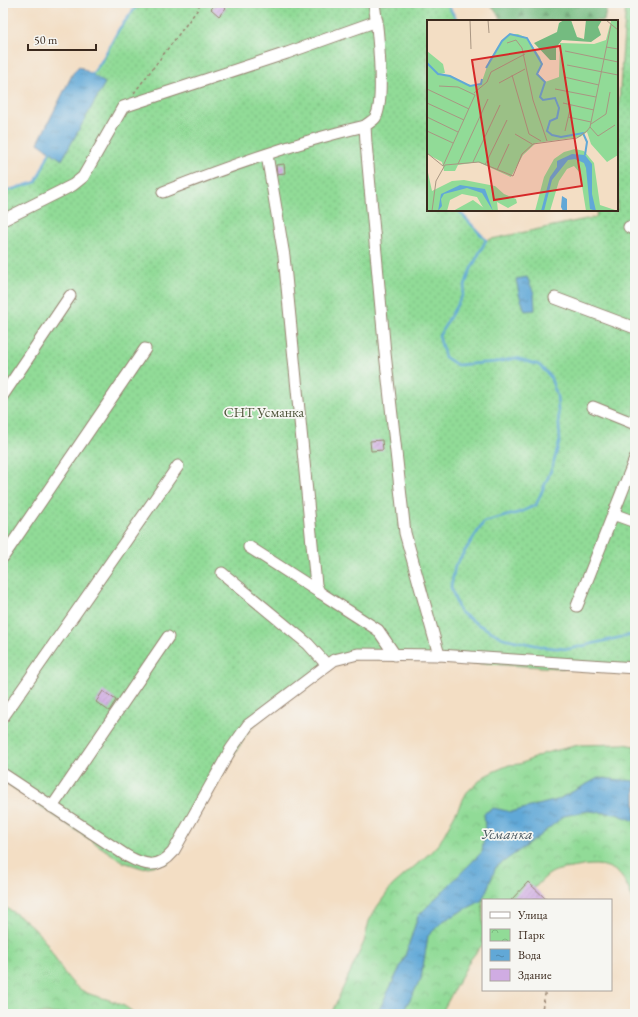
<svg xmlns="http://www.w3.org/2000/svg" width="638" height="1017" viewBox="0 0 638 1017" font-family="'EB Garamond',serif">
<style>
.forest{fill:url(#forest-firs);stroke:#58724f}
.park{fill:url(#park-crowns);stroke:#66825a}
.garden{fill:url(#garden-dots);stroke:#66825a}
.water{fill:url(#water-ripples);stroke:#4e697a}
.lines{fill:none;stroke-linecap:round;stroke-linejoin:round}
.stream{stroke:#61a8d7;stroke-width:2.5}
.building{fill:url(#building-hatch)}
.minor-casing{stroke:#978471;stroke-width:13}
.path{stroke:#978471;stroke-width:1.5;stroke-dasharray:3 3;stroke-linecap:butt}
.minor{stroke:#fff;stroke-width:11}
.labels{text-anchor:middle;dominant-baseline:central;stroke-width:3.5;stroke-linejoin:round;paint-order:stroke}
.park-label{font-size:14px;fill:#50563c;stroke:#f6f6f2}
.water-label{font-size:15px;font-style:italic;fill:#48565f;stroke:#f6f6f2}
.inset-river{fill:none;stroke:#61a8d7;stroke-width:2}
.inset-road{fill:none;stroke:#a99682;stroke-width:1}
.view{fill:#d62828;fill-opacity:0.15;stroke:#d62828;stroke-width:2}
.inset-edge{fill:none;stroke:#3b2a1e;stroke-width:2}
</style>
<defs>
<pattern id="forest-firs" width="22" height="20" patternUnits="userSpaceOnUse"><rect width="22" height="20" fill="#74bb80"/><path d="M5 1l3.5 6h-7zM16 11l3.5 6h-7z" fill="#609868"/></pattern>
<pattern id="park-crowns" width="20" height="18" patternUnits="userSpaceOnUse"><rect width="20" height="18" fill="#91db97"/><path d="M2 6a3 3 0 1 1 6 0M12 15a3 3 0 1 1 6 0" fill="none" stroke="#7ebc82"/></pattern>
<pattern id="garden-dots" width="8" height="8" patternUnits="userSpaceOnUse"><rect width="8" height="8" fill="#91db97"/><path d="M2 2h.1M6 6h.1" fill="none" stroke="#7ebc82" stroke-width="1.8" stroke-linecap="round"/></pattern>
<pattern id="water-ripples" width="26" height="14" patternUnits="userSpaceOnUse"><rect width="26" height="14" fill="#61a8d7"/><path d="M2 4q2-2 4 0t4 0M15 11q2-2 4 0t4 0" fill="none" stroke="#5189ae"/></pattern>
<pattern id="building-hatch" width="6" height="6" patternUnits="userSpaceOnUse"><rect width="6" height="6" fill="#d0ace3"/><path d="M-1 1l2-2M0 6l6-6M5 7l2-2" fill="none" stroke="#aa8cb7"/></pattern>
</defs>
<rect width="100%" height="100%" fill="#f6f6f2"/>
<filter id="ink" filterUnits="userSpaceOnUse"><feTurbulence type="fractalNoise" baseFrequency=".025" numOctaves="2"/><feDisplacementMap in="SourceGraphic" scale="8" xChannelSelector="R" yChannelSelector="G"/><feConvolveMatrix kernelMatrix="1 2 1 2 8 2 1 2 1" color-interpolation-filters="sRGB"/></filter>
<filter id="wash" filterUnits="userSpaceOnUse"><feTurbulence type="fractalNoise" baseFrequency=".012" numOctaves="4" result="noise"/><feDisplacementMap in="SourceGraphic" scale="16" xChannelSelector="R" yChannelSelector="G"/><feGaussianBlur stdDeviation="0.9" result="paint"/><feColorMatrix in="noise" values="0 0 0 0 0 0 0 0 0 0 0 0 0 0 0 0 0 1.4 0 .05"/><feComposite in="paint" operator="in"/></filter>
<g filter="url(#wash)">
<rect width="100%" height="100%" fill="#f3dec4"/>
<!-- forest -->
<polygon class="forest" points="490,3 614,3 606,10 604,21 502,21"/>
<!-- park -->
<g class="park">
<path d="M624,744L635,746V910C627,875 615,859 577,867C566,869 556,869 548,875C539,882 531,892 524,900H483V944L470,960L441,1014H331L364,942L369,921L377,907L392,886L431,852L440,842L467,792L485,776L495,771L509,765L520,764L545,753L579,745Z"/>
<path d="M3,906C21,916 35,927 47,944C56,959 64,976 77,987C93,1000 116,996 135,1014H3Z"/>
</g>
<!-- garden -->
<polygon class="garden" points="139,3 447,3 457,21 428,21 428,210 458,210 487,240 596,217 598,210 617,210 617,131 626,3 635,3 635,672 358,657 335,662 251,727 168,863 142,868 123,862 3,781 3,192 36,182 59,131 89,78 101,62 119,29"/>
<!-- water -->
<g class="water">
<polygon points="79,66 105,83 62,160 38,143 73,73"/>
<polygon points="527,277 534,293 535,310 525,311 519,294 516,279"/>
<polygon points="598,778 635,781 635,821 616,814 588,811 564,816 533,841 496,867 486,892 481,901 443,921 428,936 421,979 402,1014 377,1014 404,959 418,916 482,852 485,829 484,813 494,808 511,812 557,800"/>
</g>
<g class="lines">
<!-- stream -->
<g class="stream">
<polyline points="447,3 457,21"/>
<polyline points="91,76 101,62 119,29 139,3"/>
<polyline points="3,192 36,182 51,149"/>
<polyline points="458,210 486,240 469,273 462,296 439,336 445,357 457,365 497,362 516,358 539,365 550,376 557,396 560,440 552,468 536,505 521,512 484,522 455,566 451,587 459,611 476,623 503,638 544,647 569,649 635,634"/>
</g>
</g>
<g id="blocks">
<!-- building -->
<g class="building">
<polygon points="217,3 220,3 226,8 219,16 211,9"/>
<polygon points="284,164 285,173 277,174 276,165"/>
<polygon points="382,440 383,450 371,451 370,441"/>
<polygon points="103,691 116,700 109,711 96,702"/>
<polygon points="528,882 547,900 511,900"/>
</g>
</g>
</g>
<g filter="url(#ink)">
<use href="#blocks" fill-opacity="0" stroke="#978471" stroke-width="1"/>
<g class="lines">
<defs>
<g id="minor">
<path d="M374,3C377,23 386,103 375,118C373,121 368,123 365,126L366,143L385,353L405,533L439,655"/>
<polyline points="267,155 284,256 316,585 319,592 378,630 395,655"/>
<path d="M163,192C229,166 296,142 365,126"/>
<polyline points="3,220 73,185 83,177 123,107 287,53 377,21"/>
<polyline points="629,227 635,230"/>
<polyline points="555,298 635,328"/>
<polyline points="3,395 70,296"/>
<polyline points="593,407 635,424"/>
<polyline points="613,514 635,522"/>
<polyline points="249,547 319,592"/>
<polyline points="3,557 145,349"/>
<polyline points="222,573 308,644 327,665"/>
<polyline points="577,606 635,459"/>
<polyline points="3,717 178,466"/>
<path d="M3,774L127,856C145,866 159,869 173,852L231,749L248,725L334,660L358,654L439,655L635,668"/>
<polyline points="52,807 168,637"/>
</g>
</defs>
<!-- minor casing -->
<use href="#minor" class="minor-casing"/>
<!-- path -->
<g class="path">
<polyline points="134,93 198,9 200,3"/>
<polyline points="541,1014 546,990"/>
</g>
<!-- minor -->
<use href="#minor" class="minor"/>
</g>
</g>
<g class="labels">
<!-- park labels -->
<g class="park-label">
<text x="264" y="412">СНТ Усманка</text>
</g>
<!-- water labels -->
<g class="water-label">
<text x="507" y="833">Усманка</text>
</g>
</g>
<!-- overview -->
<g transform="translate(427 20)">
<rect width="191" height="191" fill="#f3dec4"/>
<path d="M137,0H144L150,17L157,19L159,0H175L171,7L174,15L164,22L135,20L129,28V40H123L107,23L130,12L132,3Z" fill="#74bb80"/>
<path d="M0,31L16,44L18,53L8,55L0,51ZM148,129L157,131L167,143L173,185L191,191H159L153,153L147,146L140,149L132,161L123,191H108L117,157L127,139L137,132ZM0,148L5,171L25,161L37,160L68,166L77,174L89,179L90,183L81,188L70,182L71,191H58L50,177L35,174L23,180L20,191H0Z" fill="#91db97"/>
<path d="M191,0V135L180,142L164,124L160,112L153,117L109,123L96,135L84,157L51,142L31,145L28,151H17L15,142L0,134V43L11,55L23,56L38,64L50,66L54,64L62,41L75,21L83,14H91L100,18L113,37L115,44L110,54L118,62L132,57L133,23L167,24L179,20L184,1ZM46,180L61,191H26Z" fill="#91db97"/>
<path d="M145,134L158,135L165,144V174L169,191L163,189L159,148L157,143L148,139L141,140L125,160L117,191H114L123,157L130,147V141ZM33,165L58,169L66,191L55,173L40,168L17,174L14,179L15,186L11,191L14,174ZM135,176L140,179V191H136L134,187Z" fill="#61a8d7"/>
<path class="inset-river" d="M0,43L11,54L23,56L43,66L54,64L55,59M59,48L75,21L83,14L100,18L115,44L110,54L118,62L113,77L116,80L128,78L132,88L130,98L123,101L120,111L125,115L134,117L156,113L160,122L158,135"/>
<path class="inset-road" d="M43,0L44,29M61,0L62,13M179,0L191,10M80,23L89,20L95,28L106,80L120,121M179,27L191,29M138,31L191,42M140,45L191,55M85,55L102,114L114,121M137,57L172,65M72,63L98,49M12,66L31,67L48,75L16,146M0,69L42,89M128,69L169,77M47,73L60,62L64,52L98,34M0,83L37,100M136,83L167,90M0,97L31,112M141,97L164,102M164,104L179,94L183,72M163,107L171,116L188,105M0,111L26,123M138,111L144,85M88,114L105,124M0,133L16,146M46,142L73,85M31,144L61,79M58,145L80,100M70,150L82,124M5,191L9,161L18,145L52,142L86,156L95,134L106,124L150,118L160,111L163,107L184,5"/>
<path class="view" d="M133,26L155,166L67,180L45,40Z"/>
<rect width="191" height="191" class="inset-edge"/>
</g>
<!-- margin -->
<rect width="638" height="1017" fill="none" stroke="#f6f6f2" stroke-width="16"/>
<!-- legend -->
<rect x="482" y="899" width="130" height="92" fill="#f6f6f2" stroke="#aba49d"/>
<rect x="490" y="912" width="20" height="6" fill="#ffffff" stroke="#aba49d"/>
<text x="518" y="919" font-size="12" fill="#3b2a1e">Улица</text>
<rect x="490" y="929" width="20" height="12" fill="url(#park-crowns)" stroke="#aba49d"/>
<text x="518" y="939" font-size="12" fill="#3b2a1e">Парк</text>
<rect x="490" y="949" width="20" height="12" fill="url(#water-ripples)" stroke="#aba49d"/>
<text x="518" y="959" font-size="12" fill="#3b2a1e">Вода</text>
<rect x="490" y="969" width="20" height="12" fill="#d0ace3" stroke="#aba49d"/>
<text x="518" y="979" font-size="12" fill="#3b2a1e">Здание</text>
<!-- scale -->
<path d="M28 44v6h68v-6" fill="none" stroke="#3b2a1e" stroke-width="2"/>
<text x="34" y="44" font-size="12" fill="#3b2a1e" stroke="#f6f6f2" stroke-width="3" paint-order="stroke">50 m</text>
</svg>
